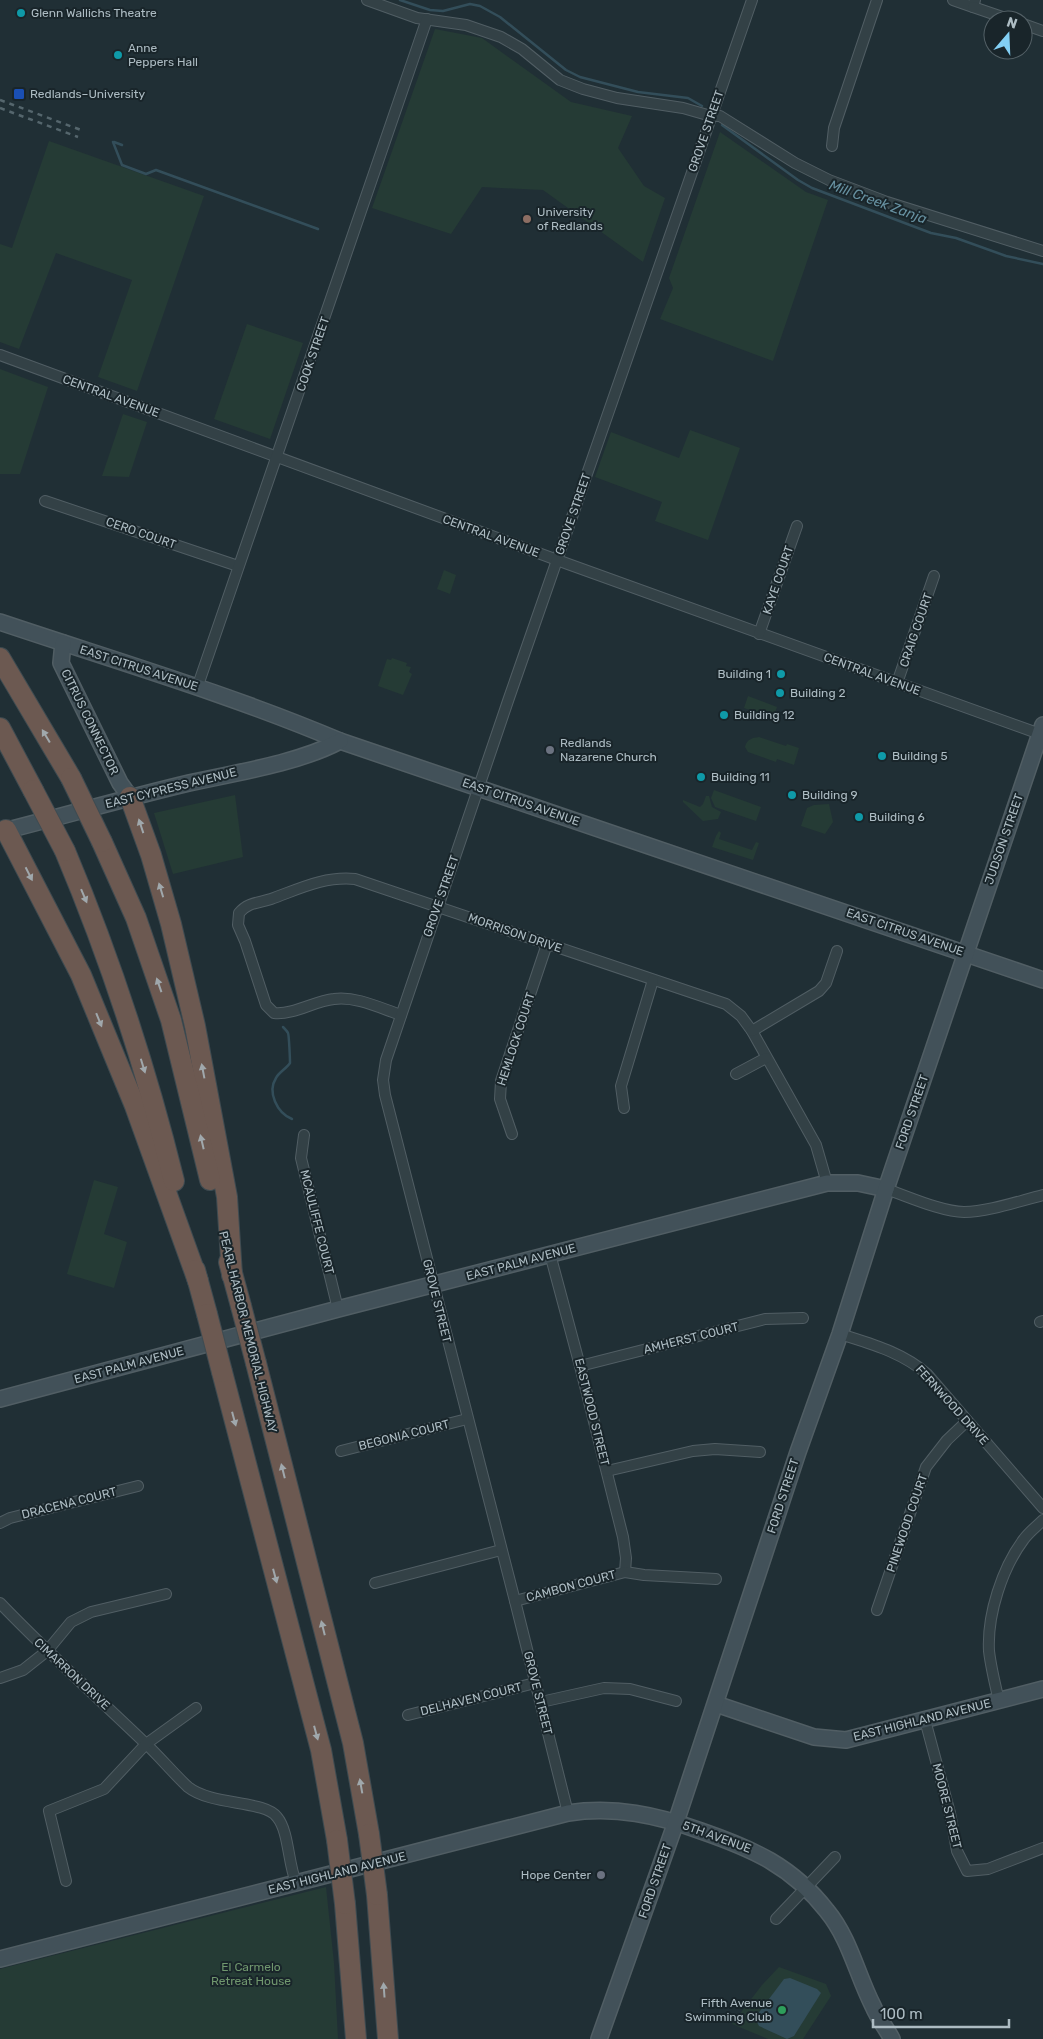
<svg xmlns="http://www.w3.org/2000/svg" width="1043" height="2039" viewBox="0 0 1043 2039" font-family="Rubik,sans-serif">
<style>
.green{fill:#253b35}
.water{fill:#334e5a}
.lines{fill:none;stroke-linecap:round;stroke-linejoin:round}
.stream{stroke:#334e5a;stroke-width:2.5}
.street-casing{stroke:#515e64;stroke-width:12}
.secondary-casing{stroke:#515e64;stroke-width:18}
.highway-casing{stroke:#3e4b51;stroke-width:22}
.street{stroke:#334146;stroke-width:10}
.secondary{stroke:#425159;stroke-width:15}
.highway{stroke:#6c5951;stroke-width:20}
.rail{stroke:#55666d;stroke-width:2.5;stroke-dasharray:5 5;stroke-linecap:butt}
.highway-bridge-casing{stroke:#3e4b51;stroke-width:22;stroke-linecap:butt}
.highway-bridge{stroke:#6c5951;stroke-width:20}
.oneway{fill:#a0a8ac}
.culture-dot{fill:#0f9aa8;stroke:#19252a;stroke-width:2}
.transit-dot{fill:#1a4fb4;stroke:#19252a;stroke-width:2}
.education-dot{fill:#8d6e63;stroke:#19252a;stroke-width:2}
.worship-dot{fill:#6b7280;stroke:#19252a;stroke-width:2}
.leisure-dot{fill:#2e9e5b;stroke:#19252a;stroke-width:2}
.labels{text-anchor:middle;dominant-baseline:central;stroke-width:4;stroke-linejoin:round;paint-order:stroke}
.poi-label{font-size:12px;fill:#adbcc3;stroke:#19252a;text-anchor:start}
.street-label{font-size:12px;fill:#adbcc3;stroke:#19252a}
.park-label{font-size:12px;fill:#70976e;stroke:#19252a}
.water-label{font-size:14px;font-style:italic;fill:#6791a1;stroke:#19252a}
</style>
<rect width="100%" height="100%" fill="#202f35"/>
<!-- green -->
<g class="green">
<polygon points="435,29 482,38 571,102 632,116 618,148 644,186 665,198 643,262 543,190 482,187 451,234 372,208"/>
<polygon points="720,132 806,192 828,200 773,361 660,319 673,288 669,278"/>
<polygon points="49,141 204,196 137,391 98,377 132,280 56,253 19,349 0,342 0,244 12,248"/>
<polygon points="247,324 303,343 270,439 214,419"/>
<polygon points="0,369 48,387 20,474 0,474"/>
<polygon points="123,414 147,422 129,477 102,476"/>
<polygon points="690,430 740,448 708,540 655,521 662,502 595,477 611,432 679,458"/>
<polygon points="444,570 456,575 450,594 437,589"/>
<polygon points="392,658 407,663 406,666 411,667 409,672 412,674 403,695 378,686 387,659 391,660"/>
<polygon points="748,696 777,707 773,718 744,708"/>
<path d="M759,737L786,746L787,744L799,748L794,765L777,759L776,762L748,752L745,747C747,739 752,738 759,737Z"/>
<polygon points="714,790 761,807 756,821 715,807 711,798"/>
<polygon points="235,795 243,857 173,874 154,813"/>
<polygon points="706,796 709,796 712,807 721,812 718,819 703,821 683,802 683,800 700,807 703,804"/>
<polygon points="829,804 833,822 825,834 801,826 807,808 814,805"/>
<polygon points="719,831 721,833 719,839 752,850 756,842 759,843 753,860 712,847 716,836"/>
<polygon points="94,1180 118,1187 104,1234 127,1242 114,1288 67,1274"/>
<polygon points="326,1887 334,1963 338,2039 0,2039 0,1969"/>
<polygon points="779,1967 826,1984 831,1996 803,2039 768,2039 732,2024 762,1985"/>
</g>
<!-- water -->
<polygon class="water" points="790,1978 817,1989 821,1993 794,2036 787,2039 759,2026 756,2020 757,2015 784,1979"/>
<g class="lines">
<!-- stream -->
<g class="stream">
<polyline points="400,0 430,10 443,11 470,4 480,6 500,17 566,70 580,77 638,92 688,98 702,106"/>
<polyline points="722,125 798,180 812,188 931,233 956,238 1006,256 1043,264"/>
<polyline points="113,142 122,165 146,174 156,170 318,229"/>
<polyline points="114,142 122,145"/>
<path d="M283,1027C285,1029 287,1031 288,1033C289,1035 290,1059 290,1063C286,1069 279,1072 276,1078C267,1092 277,1113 292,1119"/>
</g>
<defs>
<g id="street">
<polyline points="367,0 417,18 466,25 501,37 522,49 560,80 583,89 617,98 683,108 711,116 720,116 795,163 829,180 887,202 1043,251"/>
<polyline points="953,0 973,7 975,0"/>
<polyline points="973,7 1011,20"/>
<polyline points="1023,24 1043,31"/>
<polyline points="832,146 834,128 877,0"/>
<polyline points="0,355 568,564 1040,734"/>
<polyline points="45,501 238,566"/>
<polyline points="759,634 797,526"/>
<polyline points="897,683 934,576"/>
<polyline points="197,688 427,19"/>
<path d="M401,1015C380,1008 356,996 334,999C314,1001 294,1015 274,1013L266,1005L245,941L238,925L239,913C248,902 259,903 271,899C299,889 324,876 355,879L726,1004L741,1016L752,1031L816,1145L827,1183"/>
<polyline points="752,1031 819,991 826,983 837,951"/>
<polyline points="736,1074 766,1058"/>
<polyline points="624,1108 621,1086 653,980"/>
<polyline points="512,1134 500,1099 501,1081 547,944"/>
<polyline points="304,1135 301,1158 338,1309"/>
<path d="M886,1189C907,1196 942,1212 964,1212C988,1212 1019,1201 1043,1195"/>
<polyline points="550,1254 580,1366 623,1537 626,1558 625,1572"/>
<polyline points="1040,1322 1043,1321"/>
<path d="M840,1334C871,1344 902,1352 927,1374L1043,1508"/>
<polyline points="580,1366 765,1319 803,1318"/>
<polyline points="341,1451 467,1419"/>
<polyline points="607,1471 693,1451 715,1449 760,1452"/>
<polyline points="0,1523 10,1518 138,1486"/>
<polyline points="375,1583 501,1550"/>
<polyline points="515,1601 625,1572 644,1575 716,1579"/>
<path d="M0,1603C47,1652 97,1697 145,1743C160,1757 173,1773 188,1787C212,1806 264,1800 277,1817C289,1831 288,1864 296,1882"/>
<polyline points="877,1610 926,1467 947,1440 967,1421"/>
<polyline points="0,1678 23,1670 47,1651 71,1622 91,1612 166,1594"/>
<path d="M999,1701C995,1684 991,1668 989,1651C987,1615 1002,1568 1024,1539C1029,1532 1037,1526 1043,1520"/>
<polyline points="541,1702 604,1688 630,1689 676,1701"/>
<polyline points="408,1715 535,1683"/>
<polyline points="925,1720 950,1813 957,1851 967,1871 988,1869 1043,1848"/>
<polyline points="568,1813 515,1601 385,1095 383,1080 386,1060 509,698 752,0"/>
<polyline points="66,1881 49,1811 104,1789 146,1744 196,1708"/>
<polyline points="776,1919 835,1857"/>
</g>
<g id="secondary">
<path d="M0,622C113,660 229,694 340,741L1043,980"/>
<polyline points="63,643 61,663 120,783 130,797"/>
<path d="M0,832C63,816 126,798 189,783C235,773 299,763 340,741"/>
<polyline points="0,1399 338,1309 827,1183 858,1183 886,1189"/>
<polyline points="716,1704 814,1737 846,1740 1043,1689"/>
<path d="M0,1959L568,1813C615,1806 657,1815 701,1831C753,1849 792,1866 827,1911C850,1939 857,1975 873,2006C878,2018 886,2028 892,2039"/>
<polyline points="599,2039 676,1822 798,1452 840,1334 886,1189 1043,725"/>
</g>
<g id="highway">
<polyline points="0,658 71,778"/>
<polyline points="0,728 33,790"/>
<polyline points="130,797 151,855 171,924 195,1026 227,1197 232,1275"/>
<polyline points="6,830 81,975 135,1106 198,1281"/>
<polyline points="102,842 136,918 171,1020 210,1180"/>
<path d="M65,851C110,958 146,1068 174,1181"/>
<polyline points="229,1262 241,1306"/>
<polyline points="195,1270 207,1314"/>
<polyline points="256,1363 353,1743 369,1834"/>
<polyline points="222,1372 321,1750 337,1840"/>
<polyline points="377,1895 388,2039"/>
<polyline points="345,1904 356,2039"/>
</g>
</defs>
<!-- street casing -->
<use href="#street" class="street-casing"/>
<!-- secondary casing -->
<use href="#secondary" class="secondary-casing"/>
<!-- highway casing -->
<use href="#highway" class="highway-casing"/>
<!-- street -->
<use href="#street" class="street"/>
<!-- secondary -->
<use href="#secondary" class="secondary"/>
<!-- highway -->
<use href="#highway" class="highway"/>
<!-- rail -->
<g class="rail">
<polyline points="0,100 81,130"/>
<polyline points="0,108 78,137"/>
</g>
<defs>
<g id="highway-bridge">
<polyline points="71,778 102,842"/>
<polyline points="33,790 65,851"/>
<polyline points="241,1306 256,1363"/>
<polyline points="207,1314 222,1372"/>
<polyline points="369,1834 377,1895"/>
<polyline points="337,1840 345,1904"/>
</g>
</defs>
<!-- highway-bridge casing -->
<use href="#highway-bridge" class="highway-bridge-casing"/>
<!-- highway-bridge -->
<use href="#highway-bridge" class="highway-bridge"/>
</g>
<!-- one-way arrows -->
<defs><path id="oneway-solid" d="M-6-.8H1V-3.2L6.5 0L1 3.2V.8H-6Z" transform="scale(1.25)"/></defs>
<g class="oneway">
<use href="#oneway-solid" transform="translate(46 736) rotate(-121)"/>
<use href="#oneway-solid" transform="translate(141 826) rotate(-108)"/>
<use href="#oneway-solid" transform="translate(29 874) rotate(63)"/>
<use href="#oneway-solid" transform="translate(161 890) rotate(-107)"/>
<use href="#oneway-solid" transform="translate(84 896) rotate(67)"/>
<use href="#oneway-solid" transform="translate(159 985) rotate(-109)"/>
<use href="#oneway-solid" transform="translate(99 1020) rotate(68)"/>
<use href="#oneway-solid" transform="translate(143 1066) rotate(73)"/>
<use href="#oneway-solid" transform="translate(203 1071) rotate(-101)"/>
<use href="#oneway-solid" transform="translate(202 1142) rotate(-103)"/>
<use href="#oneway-solid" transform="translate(234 1419) rotate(75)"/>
<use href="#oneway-solid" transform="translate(283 1471) rotate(-104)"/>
<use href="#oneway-solid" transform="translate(275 1576) rotate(75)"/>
<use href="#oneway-solid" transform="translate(323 1628) rotate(-104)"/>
<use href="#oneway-solid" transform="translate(316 1733) rotate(75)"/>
<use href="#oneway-solid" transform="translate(361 1786) rotate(-100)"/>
<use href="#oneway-solid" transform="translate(384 1990) rotate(-94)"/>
</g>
<!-- markers -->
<g class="culture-dot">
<circle cx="21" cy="13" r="5"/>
<circle cx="118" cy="55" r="5"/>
<circle cx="781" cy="674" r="5"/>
<circle cx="780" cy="693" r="5"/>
<circle cx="724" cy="715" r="5"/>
<circle cx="882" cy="756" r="5"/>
<circle cx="701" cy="777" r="5"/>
<circle cx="792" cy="795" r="5"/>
<circle cx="859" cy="817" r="5"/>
</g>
<rect class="transit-dot" x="13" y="88" width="12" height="12" rx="2.5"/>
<circle class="education-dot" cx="527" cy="219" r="5"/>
<g class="worship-dot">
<circle cx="550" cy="750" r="5"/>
<circle cx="601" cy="1875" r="5"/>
</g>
<circle class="leisure-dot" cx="782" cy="2010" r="5"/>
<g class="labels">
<!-- poi labels -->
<g class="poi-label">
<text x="31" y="13">Glenn Wallichs Theatre</text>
<text x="128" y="48">Anne<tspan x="128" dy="14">Peppers Hall</tspan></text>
<text x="30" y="94">Redlands–University</text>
<text x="537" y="212">University<tspan x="537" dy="14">of Redlands</tspan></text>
<text x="771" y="674" text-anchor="end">Building 1</text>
<text x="790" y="693">Building 2</text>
<text x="734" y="715">Building 12</text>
<text x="560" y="743">Redlands<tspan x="560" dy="14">Nazarene Church</tspan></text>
<text x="892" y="756">Building 5</text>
<text x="711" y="777">Building 11</text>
<text x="802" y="795">Building 9</text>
<text x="869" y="817">Building 6</text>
<text x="591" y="1875" text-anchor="end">Hope Center</text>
<text x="772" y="2003" text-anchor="end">Fifth Avenue<tspan x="772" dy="14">Swimming Club</tspan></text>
</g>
<!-- street labels -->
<g class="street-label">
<text transform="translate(706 131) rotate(-71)">GROVE STREET</text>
<text transform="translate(313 354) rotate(-71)">COOK STREET</text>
<text transform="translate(111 396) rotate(20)">CENTRAL AVENUE</text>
<text transform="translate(573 514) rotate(-71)">GROVE STREET</text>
<text transform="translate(141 533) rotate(19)">CERO COURT</text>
<text transform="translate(491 536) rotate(20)">CENTRAL AVENUE</text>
<text transform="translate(778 580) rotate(-71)">KAYE COURT</text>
<text transform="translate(916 630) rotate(-71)">CRAIG COURT</text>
<text transform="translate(139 668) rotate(18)">EAST CITRUS AVENUE</text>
<text transform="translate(872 674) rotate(20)">CENTRAL AVENUE</text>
<text transform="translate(90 722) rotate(64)">CITRUS CONNECTOR</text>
<text transform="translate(171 788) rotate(-14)">EAST CYPRESS AVENUE</text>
<text transform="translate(521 802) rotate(19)">EAST CITRUS AVENUE</text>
<text transform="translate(1004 839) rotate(-71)">JUDSON STREET</text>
<text transform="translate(441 896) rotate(-71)">GROVE STREET</text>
<text transform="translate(905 932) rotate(19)">EAST CITRUS AVENUE</text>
<text transform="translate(515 933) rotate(19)">MORRISON DRIVE</text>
<text transform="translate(516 1039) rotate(-72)">HEMLOCK COURT</text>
<text transform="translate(912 1112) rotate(-71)">FORD STREET</text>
<text transform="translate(317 1222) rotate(76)">MCAULIFFE COURT</text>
<text transform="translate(521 1262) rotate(-15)">EAST PALM AVENUE</text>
<text transform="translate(437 1301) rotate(76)">GROVE STREET</text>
<text transform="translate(248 1332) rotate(76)">PEARL HARBOR MEMORIAL HIGHWAY</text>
<text transform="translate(691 1338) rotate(-14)">AMHERST COURT</text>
<text transform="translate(129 1365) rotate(-15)">EAST PALM AVENUE</text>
<text transform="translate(952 1405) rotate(48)">FERNWOOD DRIVE</text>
<text transform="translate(592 1412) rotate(76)">EASTWOOD STREET</text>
<text transform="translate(404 1435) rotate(-14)">BEGONIA COURT</text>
<text transform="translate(783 1496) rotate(-72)">FORD STREET</text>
<text transform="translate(69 1503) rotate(-14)">DRACENA COURT</text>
<text transform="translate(907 1523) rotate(-71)">PINEWOOD COURT</text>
<text transform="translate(571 1586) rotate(-15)">CAMBON COURT</text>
<text transform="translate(72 1674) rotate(43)">CIMARRON DRIVE</text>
<text transform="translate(538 1693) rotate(76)">GROVE STREET</text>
<text transform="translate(471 1699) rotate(-14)">DELHAVEN COURT</text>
<text transform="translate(922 1720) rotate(-14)">EAST HIGHLAND AVENUE</text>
<text transform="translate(947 1806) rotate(76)">MOORE STREET</text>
<text transform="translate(717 1837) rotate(20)">5TH AVENUE</text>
<text transform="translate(337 1873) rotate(-14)">EAST HIGHLAND AVENUE</text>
<text transform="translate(655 1881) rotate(-71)">FORD STREET</text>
</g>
<!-- park labels -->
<g class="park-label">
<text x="251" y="1967">El Carmelo<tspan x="251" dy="14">Retreat House</tspan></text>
</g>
<!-- water labels -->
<g class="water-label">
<text transform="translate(878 202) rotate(20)">Mill Creek Zanja</text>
</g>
</g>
<!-- north arrow -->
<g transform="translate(1008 35) rotate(19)"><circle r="24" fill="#19252a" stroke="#546167"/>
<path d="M0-4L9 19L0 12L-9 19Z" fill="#82cff4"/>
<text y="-8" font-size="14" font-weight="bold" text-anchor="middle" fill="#adbcc3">N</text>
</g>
<!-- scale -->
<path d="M873 2019v8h136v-8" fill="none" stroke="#adbcc3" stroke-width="2.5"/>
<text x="880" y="2019" font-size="15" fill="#adbcc3" stroke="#19252a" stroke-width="4" paint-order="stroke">100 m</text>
</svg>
